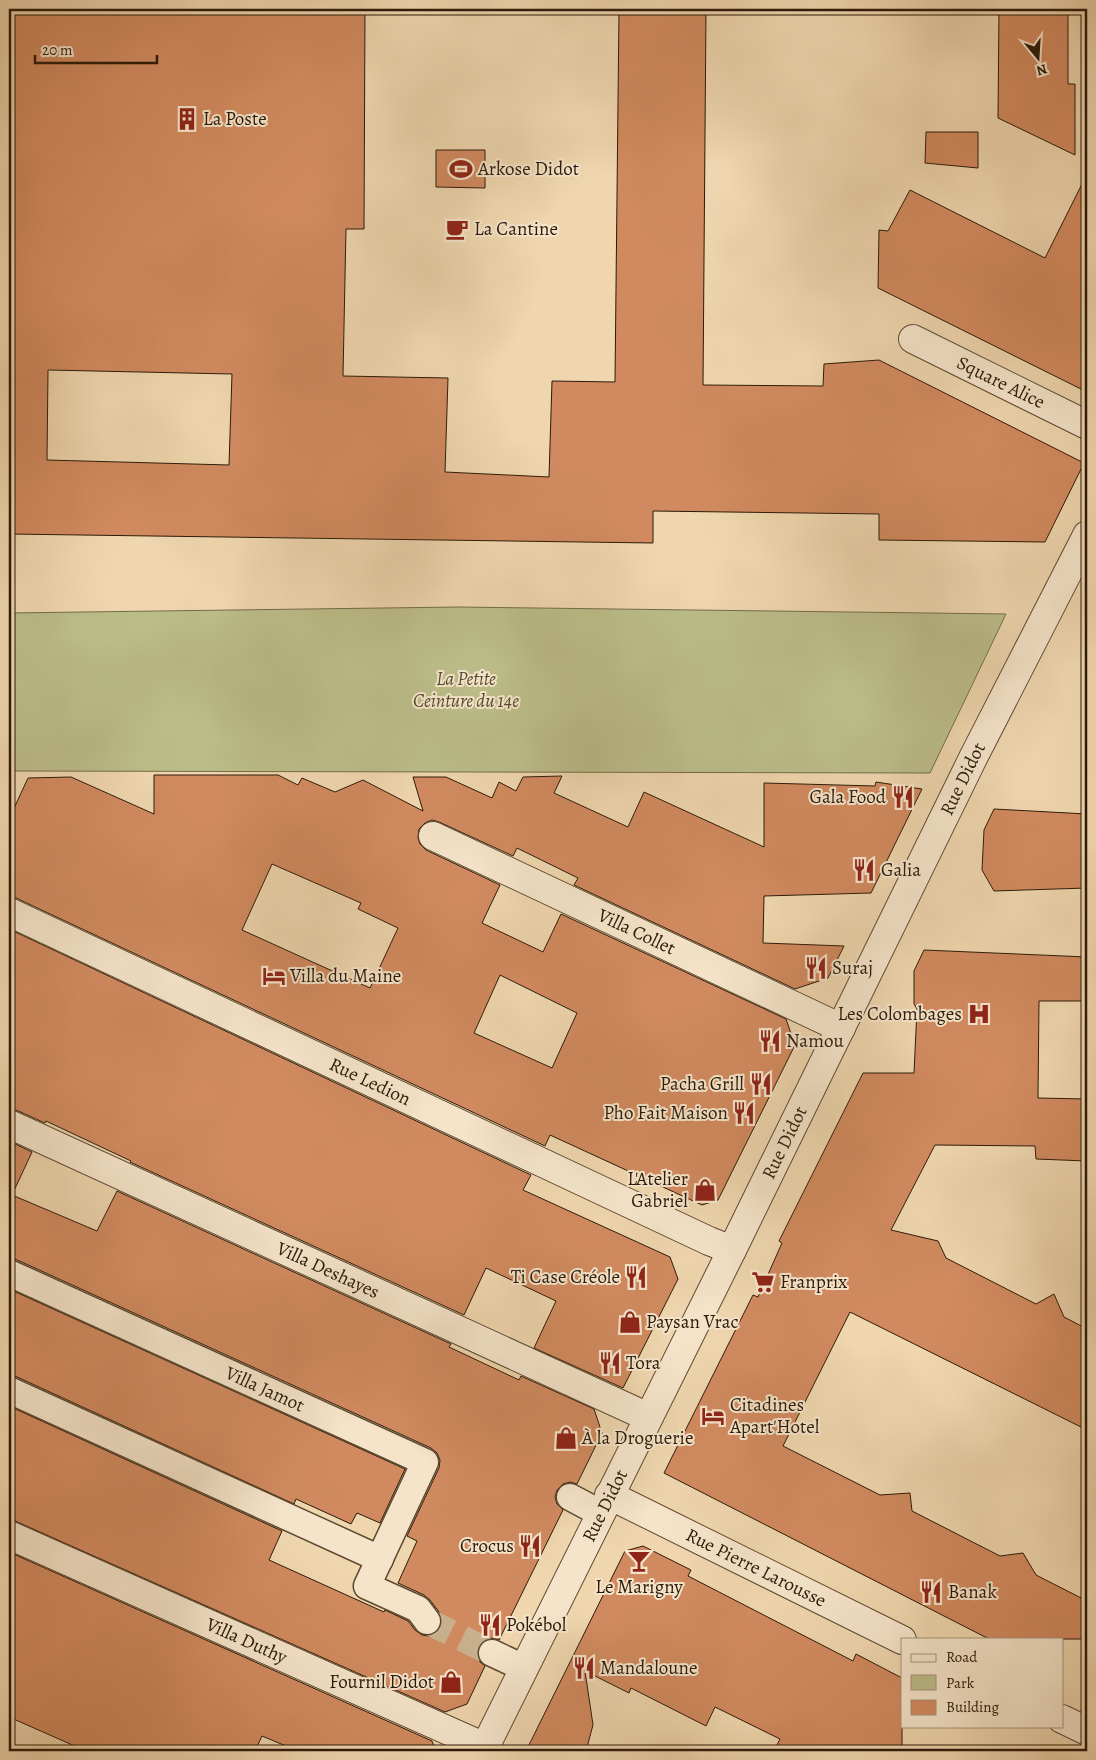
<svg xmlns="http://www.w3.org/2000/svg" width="1096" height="1760" viewBox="0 0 1096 1760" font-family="Alegreya,serif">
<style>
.green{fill:#bbbd89;stroke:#746c49}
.building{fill:#d18a5f;stroke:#2c1a09;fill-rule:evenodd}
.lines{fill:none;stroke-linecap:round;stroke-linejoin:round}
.pedestrian-tunnel{stroke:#c8b08d;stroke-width:26;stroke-dasharray:26 13;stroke-linecap:butt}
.pedestrian-casing{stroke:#5d4932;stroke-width:29}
.minor-casing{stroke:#5d4932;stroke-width:30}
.tertiary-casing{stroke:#5d4932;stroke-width:30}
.pedestrian{stroke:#f5e4ca;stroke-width:26}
.minor{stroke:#f5e4ca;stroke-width:28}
.tertiary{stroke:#f5e4ca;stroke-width:28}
.labels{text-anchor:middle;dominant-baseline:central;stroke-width:4;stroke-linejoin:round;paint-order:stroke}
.poi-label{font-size:19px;fill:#2c1a09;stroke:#f5e4ca;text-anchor:start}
.street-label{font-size:19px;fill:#2c1a09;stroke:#f5e4ca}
.park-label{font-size:19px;font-style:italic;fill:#574b2f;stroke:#f5e4ca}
</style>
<rect width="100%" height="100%" fill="#efd6ae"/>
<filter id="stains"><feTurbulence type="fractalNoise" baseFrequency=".004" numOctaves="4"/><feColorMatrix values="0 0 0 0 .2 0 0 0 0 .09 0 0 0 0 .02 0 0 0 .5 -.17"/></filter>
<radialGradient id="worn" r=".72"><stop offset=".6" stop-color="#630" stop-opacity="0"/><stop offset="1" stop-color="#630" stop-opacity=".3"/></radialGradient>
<!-- green -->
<polygon class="green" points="457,607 1006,614 930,773 9,771 9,613"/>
<!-- building -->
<g class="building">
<path d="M9,9H365L364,229H346L343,376L448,378L445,472L549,477L552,381L615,382L619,10H706L703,385L823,386L824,364L879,360L1084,463L1045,542L879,540V514L653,511V543L9,534ZM48,370L232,374L229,465L47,460Z"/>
<polygon points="999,9 1068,9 1068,84 1075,84 1075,155 998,118"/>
<polygon points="926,132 978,132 978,168 925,163"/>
<polygon points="436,150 485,150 485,188 436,187"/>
<polygon points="1087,174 1087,392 878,288 879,230 888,231 910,190 1045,258"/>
<path d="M154,775H278L298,785L302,778L335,792L363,780L423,811L413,777H446L492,798L499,782L516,791L523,777L562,776L554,793L628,827L644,792L764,847V783L875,786L876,782L922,789L871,893L764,896L763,943L844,946L828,978L795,989L574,885L578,878L517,848L513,856L439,822L432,820L425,823L419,829L418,838L420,844L426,850L500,885L482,923L543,952L561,914L786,1019L795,1045L718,1200L702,1205L550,1135L545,1146L16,898L9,897V819L28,778L71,777L154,814ZM272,864L361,903L358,909L398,928L370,988L242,930ZM500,975L577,1013L552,1068L474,1033Z"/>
<polygon points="994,809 1087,814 1087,888 994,891 982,870 984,830"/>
<polygon points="9,929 531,1175 523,1190 670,1257 678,1279 623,1388 534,1348 556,1301 486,1268 464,1315 130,1162 131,1161 46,1121 45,1123 16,1110 9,1109"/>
<polygon points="924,950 1087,957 1087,1001 1039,1001 1038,1098 1087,1099 1087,1161 1036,1159 1035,1146 935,1145 891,1230 938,1241 946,1258 1036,1304 1054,1294 1064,1317 1087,1329 1087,1430 850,1312 783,1446 880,1495 910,1493 912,1511 1000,1556 1023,1553 1036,1575 1087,1601 1087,1639 989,1639 664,1473 753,1295 758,1297 782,1243 779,1241 863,1073 914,1073 917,1009 914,1004 914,971"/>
<polygon points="9,1141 32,1152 12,1195 97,1231 117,1191 451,1344 449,1347 519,1380 521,1376 594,1409 602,1433 577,1484 570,1482 563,1484 557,1490 555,1497 557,1504 563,1510 499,1640 490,1638 484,1640 479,1646 477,1655 480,1662 485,1666 467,1704 445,1712 15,1521 9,1520 9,1406 282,1531 269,1560 384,1612 385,1610 408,1621 415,1630 422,1635 429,1636 436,1633 441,1626 442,1619 439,1612 430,1600 424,1595 398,1583 417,1541 407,1536 439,1468 440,1460 437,1453 431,1448 15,1259 9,1258"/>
<polygon points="9,1289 405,1469 380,1523 357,1513 351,1524 296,1499 294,1504 15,1376 9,1375"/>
<polygon points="643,1546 691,1570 688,1576 853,1661 856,1654 902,1678 902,1751 774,1751 780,1739 715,1707 706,1726 631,1688 629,1693 585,1671 593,1725 586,1751 526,1751 625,1551"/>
<polygon points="9,1552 432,1741 436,1751 298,1751 262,1736 255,1751 86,1751 9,1717"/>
</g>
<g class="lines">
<!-- pedestrian-tunnel -->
<polyline class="pedestrian-tunnel" points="427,1621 492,1653"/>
<defs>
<g id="pedestrian">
<path id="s1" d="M9,1273L425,1462L367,1586L418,1609L427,1621"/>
<polyline points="9,1390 380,1559"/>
<polyline points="570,1497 600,1513"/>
<polyline points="492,1653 524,1668"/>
</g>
<g id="minor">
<path id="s2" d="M913,339L1087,425"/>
<path id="s3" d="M433,836L841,1028"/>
<path id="s4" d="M9,912L709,1241L732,1250"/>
<path id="s5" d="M9,1124L648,1417"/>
<path id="s6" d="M609,1495L902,1640"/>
<path id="s7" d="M9,1535L485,1747"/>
<polyline points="1062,1719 1087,1731"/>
</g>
<g id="tertiary">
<path id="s8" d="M483,1751L732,1250L973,758L1087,535"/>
</g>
</defs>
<!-- pedestrian casing -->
<use href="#pedestrian" class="pedestrian-casing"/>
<!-- minor casing -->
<use href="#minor" class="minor-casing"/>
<!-- tertiary casing -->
<use href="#tertiary" class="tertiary-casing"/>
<!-- pedestrian -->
<use href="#pedestrian" class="pedestrian"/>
<!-- minor -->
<use href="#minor" class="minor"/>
<!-- tertiary -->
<use href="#tertiary" class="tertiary"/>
</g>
<!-- icons -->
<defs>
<symbol id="building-bare" viewBox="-9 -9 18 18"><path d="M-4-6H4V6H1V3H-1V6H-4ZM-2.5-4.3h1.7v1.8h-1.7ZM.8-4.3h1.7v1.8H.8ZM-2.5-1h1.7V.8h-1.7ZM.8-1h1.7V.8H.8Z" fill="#8f2418" stroke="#f5e4ca" stroke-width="2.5" paint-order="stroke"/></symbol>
<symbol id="stadium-bare" viewBox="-9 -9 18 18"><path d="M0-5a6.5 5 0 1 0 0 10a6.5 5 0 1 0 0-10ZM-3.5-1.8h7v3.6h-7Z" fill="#8f2418" stroke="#f5e4ca" stroke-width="2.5" paint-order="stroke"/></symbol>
<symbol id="cafe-bare" viewBox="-9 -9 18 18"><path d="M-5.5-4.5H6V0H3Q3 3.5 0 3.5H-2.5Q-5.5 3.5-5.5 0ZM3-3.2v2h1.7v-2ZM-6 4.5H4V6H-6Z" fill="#8f2418" stroke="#f5e4ca" stroke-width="2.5" paint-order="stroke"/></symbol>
<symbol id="restaurant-bare" viewBox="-9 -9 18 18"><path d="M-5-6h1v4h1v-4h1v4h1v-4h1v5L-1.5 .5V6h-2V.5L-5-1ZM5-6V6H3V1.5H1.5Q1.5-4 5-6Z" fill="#8f2418" stroke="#f5e4ca" stroke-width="2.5" paint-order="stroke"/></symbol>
<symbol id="hotel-bare" viewBox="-9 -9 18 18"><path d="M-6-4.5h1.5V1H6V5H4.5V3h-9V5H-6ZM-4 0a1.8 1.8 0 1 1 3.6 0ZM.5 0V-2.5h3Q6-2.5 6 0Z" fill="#8f2418" stroke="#f5e4ca" stroke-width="2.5" paint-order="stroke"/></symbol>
<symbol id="hospital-bare" viewBox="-9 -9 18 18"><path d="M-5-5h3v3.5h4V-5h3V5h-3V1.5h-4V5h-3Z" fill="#8f2418" stroke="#f5e4ca" stroke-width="2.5" paint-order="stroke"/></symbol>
<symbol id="shop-bare" viewBox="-9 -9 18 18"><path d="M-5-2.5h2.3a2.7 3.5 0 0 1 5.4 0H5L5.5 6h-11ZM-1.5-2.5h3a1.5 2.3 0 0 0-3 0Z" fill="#8f2418" stroke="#f5e4ca" stroke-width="2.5" paint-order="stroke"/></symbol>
<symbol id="supermarket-bare" viewBox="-9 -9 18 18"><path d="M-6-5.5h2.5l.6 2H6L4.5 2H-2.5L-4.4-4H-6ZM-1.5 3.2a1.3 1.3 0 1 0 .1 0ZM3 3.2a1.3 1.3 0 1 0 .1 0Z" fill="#8f2418" stroke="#f5e4ca" stroke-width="2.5" paint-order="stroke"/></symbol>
<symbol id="bar-bare" viewBox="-9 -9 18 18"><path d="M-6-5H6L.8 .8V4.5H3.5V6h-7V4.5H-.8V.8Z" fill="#8f2418" stroke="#f5e4ca" stroke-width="2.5" paint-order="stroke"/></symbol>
</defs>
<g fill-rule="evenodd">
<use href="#building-bare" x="171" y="103" width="32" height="32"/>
<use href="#stadium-bare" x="445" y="153" width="32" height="32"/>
<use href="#cafe-bare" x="441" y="213" width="32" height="32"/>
<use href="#restaurant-bare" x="887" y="781" width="32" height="32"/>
<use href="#restaurant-bare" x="848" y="854" width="32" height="32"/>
<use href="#restaurant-bare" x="800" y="952" width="32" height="32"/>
<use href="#hotel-bare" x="258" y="960" width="32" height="32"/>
<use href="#hospital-bare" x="963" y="998" width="32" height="32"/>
<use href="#restaurant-bare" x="754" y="1025" width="32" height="32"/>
<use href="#restaurant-bare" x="745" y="1068" width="32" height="32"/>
<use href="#restaurant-bare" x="728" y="1097" width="32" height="32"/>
<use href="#shop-bare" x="689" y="1174" width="32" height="32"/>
<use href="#restaurant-bare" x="620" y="1261" width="32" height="32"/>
<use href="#supermarket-bare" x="747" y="1266" width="32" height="32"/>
<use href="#shop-bare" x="614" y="1306" width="32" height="32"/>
<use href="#restaurant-bare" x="594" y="1347" width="32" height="32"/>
<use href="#hotel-bare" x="697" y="1400" width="32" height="32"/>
<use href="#shop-bare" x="550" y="1422" width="32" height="32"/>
<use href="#restaurant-bare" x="514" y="1530" width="32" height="32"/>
<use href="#bar-bare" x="623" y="1545" width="32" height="32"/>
<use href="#restaurant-bare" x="915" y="1576" width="32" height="32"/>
<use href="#restaurant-bare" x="474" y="1609" width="32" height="32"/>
<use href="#restaurant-bare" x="568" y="1652" width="32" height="32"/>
<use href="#shop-bare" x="435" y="1666" width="32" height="32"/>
</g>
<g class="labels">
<!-- poi labels -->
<g class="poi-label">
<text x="203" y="119">La Poste</text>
<text x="478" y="169">Arkose Didot</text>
<text x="474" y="229">La Cantine</text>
<text x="886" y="797" text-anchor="end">Gala Food</text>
<text x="881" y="870">Galia</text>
<text x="832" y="968">Suraj</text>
<text x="290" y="976">Villa du Maine</text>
<text x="962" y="1014" text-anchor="end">Les Colombages</text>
<text x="786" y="1041">Namou</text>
<text x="744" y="1084" text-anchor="end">Pacha Grill</text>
<text x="728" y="1113" text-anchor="end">Pho Fait Maison</text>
<text x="688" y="1179" text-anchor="end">L'Atelier<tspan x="688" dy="22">Gabriel</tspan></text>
<text x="620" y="1277" text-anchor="end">Ti Case Créole</text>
<text x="780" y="1282">Franprix</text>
<text x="646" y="1322">Paysan Vrac</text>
<text x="626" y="1363">Tora</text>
<text x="730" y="1405">Citadines<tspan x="730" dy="22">Apart'Hotel</tspan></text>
<text x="582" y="1438">À la Droguerie</text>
<text x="514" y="1546" text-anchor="end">Crocus</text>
<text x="639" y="1587" text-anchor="middle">Le Marigny</text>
<text x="948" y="1592">Banak</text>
<text x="506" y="1625">Pokébol</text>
<text x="600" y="1668">Mandaloune</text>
<text x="434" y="1682" text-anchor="end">Fournil Didot</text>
</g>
<!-- street labels -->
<g class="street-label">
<text stroke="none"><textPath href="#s2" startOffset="98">Square Alice</textPath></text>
<text stroke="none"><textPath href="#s8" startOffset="1084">Rue Didot</textPath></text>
<text stroke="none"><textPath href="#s3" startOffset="225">Villa Collet</textPath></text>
<text stroke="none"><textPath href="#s4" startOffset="399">Rue Ledion</textPath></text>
<text stroke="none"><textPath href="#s8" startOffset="679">Rue Didot</textPath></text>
<text stroke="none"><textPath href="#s5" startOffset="351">Villa Deshayes</textPath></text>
<text stroke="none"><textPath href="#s1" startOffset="281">Villa Jamot</textPath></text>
<text stroke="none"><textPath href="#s8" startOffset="274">Rue Didot</textPath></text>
<text stroke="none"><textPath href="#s6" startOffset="164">Rue Pierre Larousse</textPath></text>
<text stroke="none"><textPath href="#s7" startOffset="260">Villa Duthy</textPath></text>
</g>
<!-- park labels -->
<g class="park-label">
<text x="466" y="679">La Petite<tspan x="466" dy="22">Ceinture du 14e</tspan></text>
</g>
</g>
<!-- margin -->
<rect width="1096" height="1760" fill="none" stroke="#efd6ae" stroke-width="30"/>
<rect x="10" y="10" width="1076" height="1740" fill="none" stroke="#2c1a09" stroke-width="2.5"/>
<rect x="15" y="15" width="1066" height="1730" fill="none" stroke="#2c1a09"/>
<!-- legend -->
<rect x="901" y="1638" width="162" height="90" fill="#f5e4ca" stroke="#a5937d"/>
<rect x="911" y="1654" width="25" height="8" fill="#f5e4ca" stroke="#a5937d"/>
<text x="946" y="1662" font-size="15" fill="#2c1a09">Road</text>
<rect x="911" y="1675" width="25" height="15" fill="#bbbd89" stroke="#a5937d"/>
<text x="946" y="1688" font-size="15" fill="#2c1a09">Park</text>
<rect x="911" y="1700" width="25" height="15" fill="#d18a5f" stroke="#a5937d"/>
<text x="946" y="1712" font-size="15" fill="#2c1a09">Building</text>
<!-- north arrow -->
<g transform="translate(1038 58) rotate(162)" stroke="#f5e4ca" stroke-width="4" paint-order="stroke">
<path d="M0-4L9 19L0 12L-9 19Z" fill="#2c1a09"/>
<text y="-8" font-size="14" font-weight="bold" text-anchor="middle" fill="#2c1a09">N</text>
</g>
<!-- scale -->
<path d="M35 55v8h122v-8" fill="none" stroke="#2c1a09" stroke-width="2.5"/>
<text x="42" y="55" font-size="15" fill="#2c1a09" stroke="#f5e4ca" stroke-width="4" paint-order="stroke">20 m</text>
<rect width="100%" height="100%" filter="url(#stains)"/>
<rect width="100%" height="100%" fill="url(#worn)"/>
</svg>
